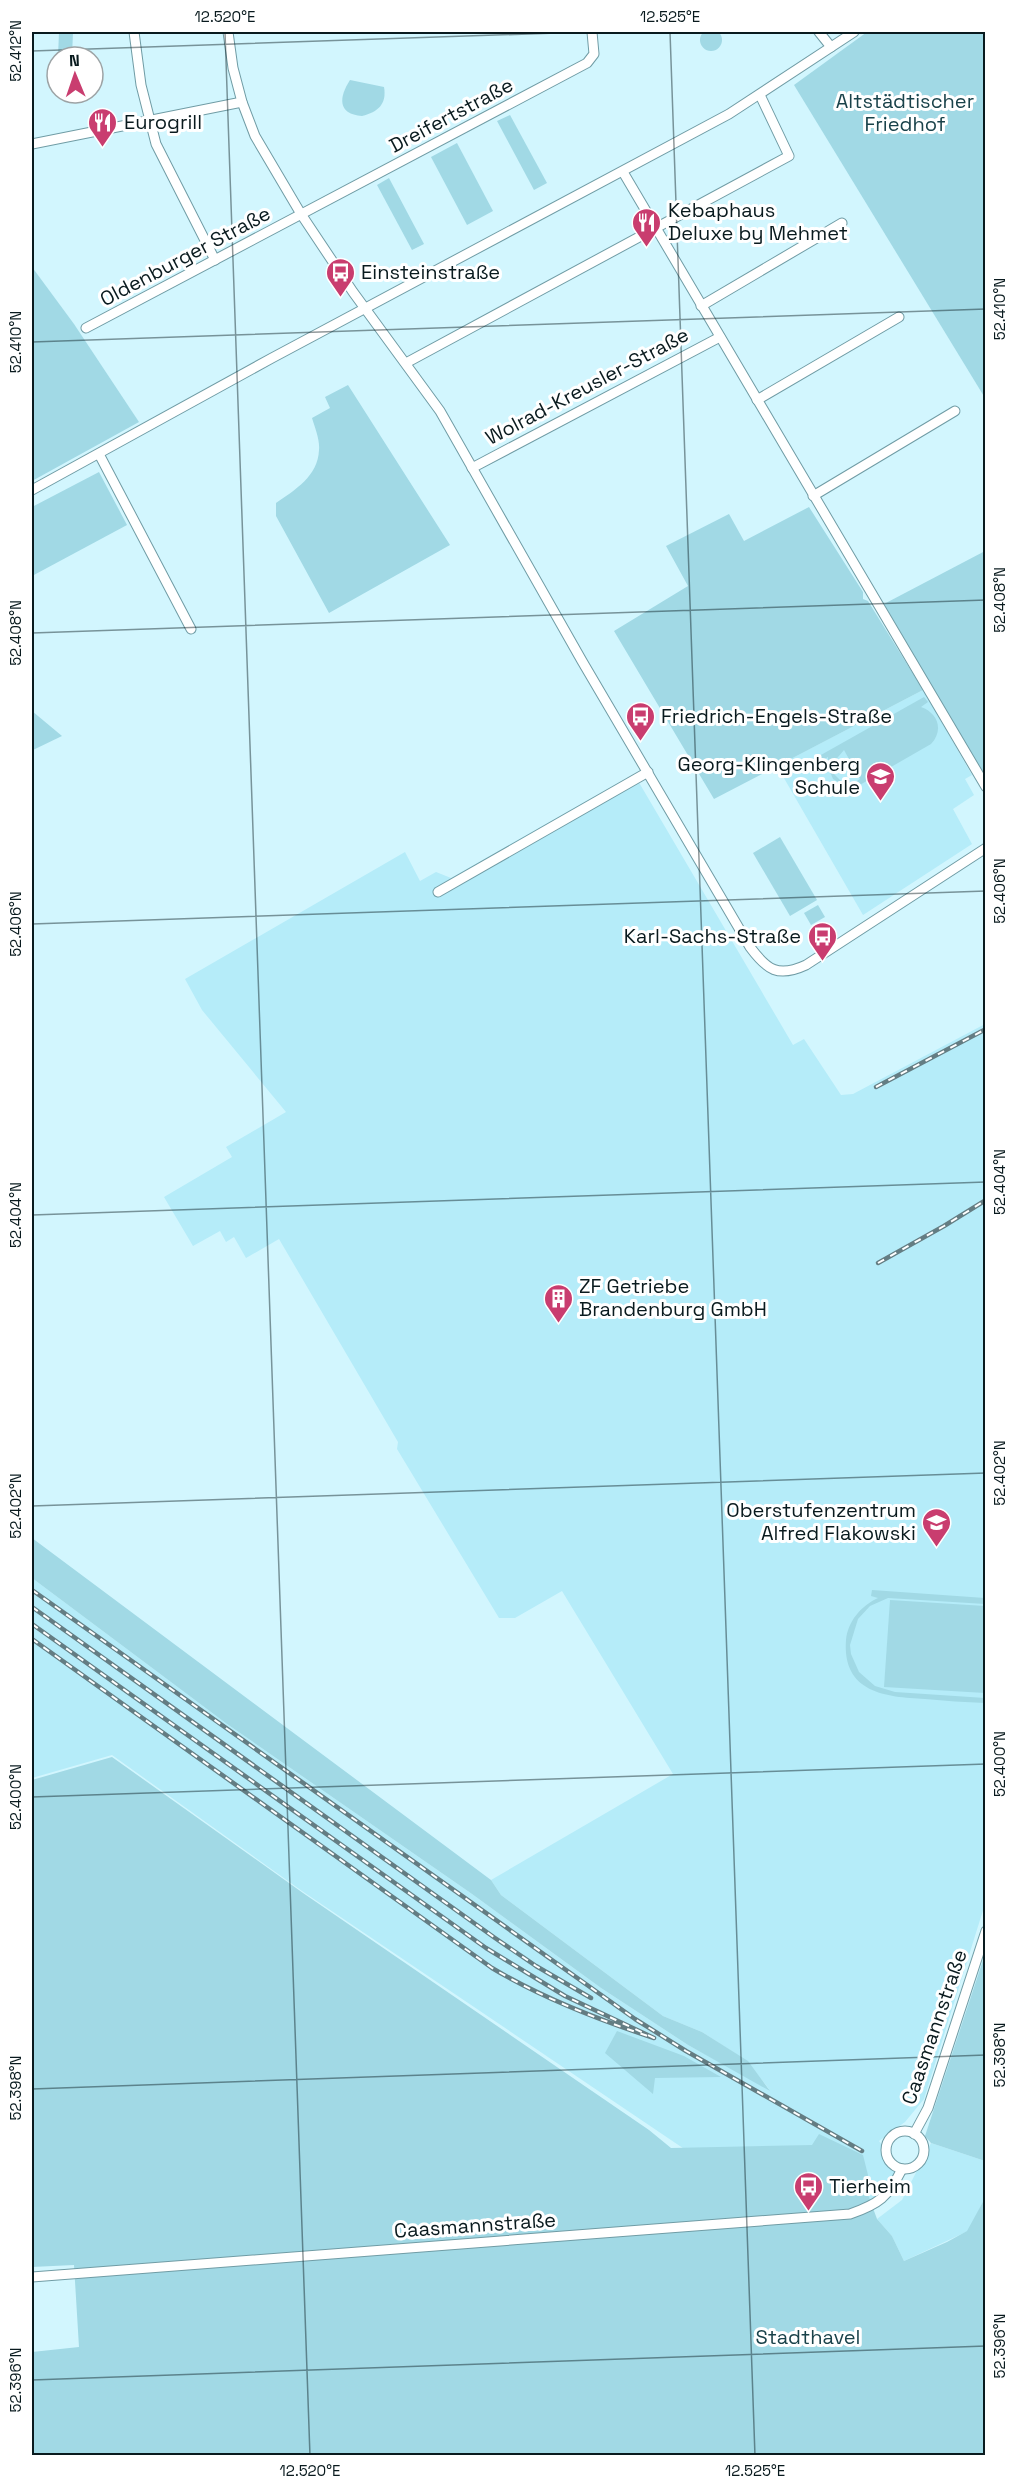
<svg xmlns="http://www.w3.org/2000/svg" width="1017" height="2487" viewBox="0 0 1017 2487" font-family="'Space Grotesk',sans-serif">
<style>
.built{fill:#b5ecf9}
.green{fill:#a1d9e5;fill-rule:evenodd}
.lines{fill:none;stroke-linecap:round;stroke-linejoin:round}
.street-casing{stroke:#709ca5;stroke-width:11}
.street{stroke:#fff;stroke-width:9}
.rail-casing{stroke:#647d83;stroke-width:4.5}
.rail{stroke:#fff;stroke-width:2;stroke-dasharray:7;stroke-linecap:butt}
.ticks{fill:none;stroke:#091a1e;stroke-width:1.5;stroke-opacity:0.45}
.labels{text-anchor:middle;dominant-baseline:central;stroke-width:6;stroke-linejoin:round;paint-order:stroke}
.park-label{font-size:20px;fill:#19424a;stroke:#fff}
.street-label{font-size:20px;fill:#091a1e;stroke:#fff}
.poi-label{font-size:20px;fill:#091a1e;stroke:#fff;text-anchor:start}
.neatline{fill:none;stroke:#091a1e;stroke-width:2}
.ticks-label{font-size:15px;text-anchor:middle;fill:#091a1e}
</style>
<rect width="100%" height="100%" fill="#d2f6fe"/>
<!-- built -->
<g class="built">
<polygon points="923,690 972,775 965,779 974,795 953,809 972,844 863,915 777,766"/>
<polygon points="634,774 793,1045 804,1039 841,1095 853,1094 985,1024 985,1904 924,2099 905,2122 879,2141 900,2169 872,2207 708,2165 302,1891 112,1755 32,1778 32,1578 227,1724 472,1894 601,1988 688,2045 769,2089 747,2061 702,2032 663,2016 501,1895 491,1880 673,1774 562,1591 515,1618 499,1618 397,1449 398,1442 279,1239 246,1258 234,1237 226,1242 220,1231 193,1246 164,1197 232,1157 226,1147 286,1112 202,1010 185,979 405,852 420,881 436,872 451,878"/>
<polygon points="931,2143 985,2161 985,2198 968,2231 904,2261 892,2236 877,2219 902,2200"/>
</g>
<!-- green -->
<g class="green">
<circle cx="711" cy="40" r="11"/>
<polygon points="59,32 73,32 72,57 58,57"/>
<polygon points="867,32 985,32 985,398 794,85"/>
<path d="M350,80L384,87C387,104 378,112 362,116C337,114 339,97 350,80Z"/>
<polygon points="510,115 547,183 534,190 497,121"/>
<polygon points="457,143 493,211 467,225 431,157"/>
<polygon points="389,178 424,244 412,250 377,185"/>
<polygon points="32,267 74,324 139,422 32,481"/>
<path d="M348,385L450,545L329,613L276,516V503C295,490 318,476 319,450C320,440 315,428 312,418L330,408L325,397Z"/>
<polygon points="99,472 127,525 32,576 32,507"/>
<polygon points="809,507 863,592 863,599 868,601 923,690 714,799 614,631 688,586 666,546 729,514 744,541"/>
<polygon points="985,551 985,777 884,604"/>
<path d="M924,697L928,702L921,707C938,713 944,730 931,744L858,786L847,787L833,779L828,767V757L798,774L796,769ZM844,750L860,779L854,783L842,782L834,774L833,763Z"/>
<polygon points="32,711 62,736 33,750 32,747"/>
<polygon points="780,837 817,900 790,916 753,853"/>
<polygon points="818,905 825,917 811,925 804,913"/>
<polygon points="32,1538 491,1880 501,1895 663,2016 702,2032 748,2061 770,2091 688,2045 601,1988 472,1894 227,1724 32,1578"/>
<path d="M872,1590L985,1598V1604L888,1598L870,1606L858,1619L850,1645L851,1654L859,1672L875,1686L895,1692L985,1698V1703C965,1702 945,1701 925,1699C886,1697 842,1693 846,1640C848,1621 861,1606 878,1598L871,1596Z"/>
<polygon points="890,1600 985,1606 985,1693 884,1687"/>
<polygon points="112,1757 303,1893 649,2130 671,2148 812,2145 819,2134 863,2155 868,2175 867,2192 877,2219 892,2236 904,2261 947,2242 967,2231 985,2198 985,2455 32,2455 32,2352 79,2347 74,2265 32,2267 32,1780"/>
<polygon points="985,1954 985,2161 931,2143 925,2136"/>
<polygon points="617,2031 684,2056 721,2077 655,2078 653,2094 605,2053"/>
</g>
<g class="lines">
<defs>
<g id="street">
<polyline points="134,32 141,85 156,144 215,260"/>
<path d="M228,32L233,68L242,102L255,136L301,214L353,292L440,411L582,661L750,947C767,970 778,978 806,965L986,848"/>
<polyline points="819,32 831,47"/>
<polyline points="32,144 242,102"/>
<polyline points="623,172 986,787"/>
<polyline points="701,306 842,223"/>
<polyline points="86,328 587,63 594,54 592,32"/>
<polyline points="406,363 789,156 760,95"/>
<polyline points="757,400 899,317"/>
<polyline points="99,454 191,629"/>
<polyline points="472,468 720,337"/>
<polyline points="32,490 272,358 729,114 854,32"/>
<polyline points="813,496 955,411"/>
<polyline points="438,892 648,772"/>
<circle cx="905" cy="2150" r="19"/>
<polyline points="914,2134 928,2108 986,1931"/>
<path d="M32,2277L850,2214C879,2204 888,2197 902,2169"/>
</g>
</defs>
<!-- street casing -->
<use href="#street" class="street-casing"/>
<!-- street -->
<use href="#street" class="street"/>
<defs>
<g id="rail">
<polyline points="876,1087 986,1029"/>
<polyline points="878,1263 944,1226 986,1200"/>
<polyline points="32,1590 635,2019 686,2051 862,2151"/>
<polyline points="32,1607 495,1938 536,1966 591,1998"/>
<path d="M32,1624L486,1948L565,1996L654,2038C599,2020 542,1998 492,1968L32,1639"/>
</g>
</defs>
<!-- rail casing -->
<use href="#rail" class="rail-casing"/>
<!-- rail -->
<use href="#rail" class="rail"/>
</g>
<!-- ticks -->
<path class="ticks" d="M225,32L310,2456M670,32L755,2456M32,51L585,32M32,342L986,309M32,633L986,600M32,924L986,891M32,1215L986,1182M32,1506L986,1473M32,1797L986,1764M32,2089L986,2055M32,2380L986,2346"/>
<!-- icons -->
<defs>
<symbol id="restaurant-pin" viewBox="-11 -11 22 30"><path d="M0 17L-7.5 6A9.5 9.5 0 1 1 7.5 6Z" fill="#c93d6f" stroke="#fff"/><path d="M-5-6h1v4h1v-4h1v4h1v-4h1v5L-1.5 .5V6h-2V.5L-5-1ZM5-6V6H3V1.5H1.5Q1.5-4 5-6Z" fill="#fff"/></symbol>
<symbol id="bus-pin" viewBox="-11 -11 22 30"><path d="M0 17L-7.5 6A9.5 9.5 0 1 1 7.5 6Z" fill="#c93d6f" stroke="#fff"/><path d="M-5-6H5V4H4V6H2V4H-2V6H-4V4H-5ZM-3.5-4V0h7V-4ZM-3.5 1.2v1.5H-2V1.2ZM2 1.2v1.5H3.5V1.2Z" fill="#fff"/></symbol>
<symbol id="school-pin" viewBox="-11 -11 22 30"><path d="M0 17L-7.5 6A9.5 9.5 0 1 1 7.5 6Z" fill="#c93d6f" stroke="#fff"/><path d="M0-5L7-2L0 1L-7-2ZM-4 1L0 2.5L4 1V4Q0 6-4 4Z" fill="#fff"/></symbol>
<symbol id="building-pin" viewBox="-11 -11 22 30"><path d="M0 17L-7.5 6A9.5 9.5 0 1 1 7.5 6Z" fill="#c93d6f" stroke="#fff"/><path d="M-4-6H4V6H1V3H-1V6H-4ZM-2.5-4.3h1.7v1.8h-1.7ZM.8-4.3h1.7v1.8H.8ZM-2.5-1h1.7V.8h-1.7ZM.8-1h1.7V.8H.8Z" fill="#fff"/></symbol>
</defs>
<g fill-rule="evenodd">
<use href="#restaurant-pin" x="86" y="106" width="33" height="45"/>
<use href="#restaurant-pin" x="630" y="206" width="33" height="45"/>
<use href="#bus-pin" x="324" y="256" width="33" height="45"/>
<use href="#bus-pin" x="624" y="700" width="33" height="45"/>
<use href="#school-pin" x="864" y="760" width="33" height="45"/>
<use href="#bus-pin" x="806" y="920" width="33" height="45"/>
<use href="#building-pin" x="542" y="1282" width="33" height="45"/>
<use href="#school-pin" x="920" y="1506" width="33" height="45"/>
<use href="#bus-pin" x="792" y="2170" width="33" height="45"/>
</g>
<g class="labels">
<!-- park labels -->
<g class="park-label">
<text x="905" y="101">Altstädtischer<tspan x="905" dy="23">Friedhof</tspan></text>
<text x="808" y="2337">Stadthavel</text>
</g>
<!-- street labels -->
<g class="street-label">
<text transform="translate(451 115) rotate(-28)">Dreifertstraße</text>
<text transform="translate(185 256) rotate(-28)">Oldenburger Straße</text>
<text transform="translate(587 386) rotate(-28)">Wolrad-Kreusler-Straße</text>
<text transform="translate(934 2027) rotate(-71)">Caasmannstraße</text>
<text transform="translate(475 2225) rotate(-4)">Caasmannstraße</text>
</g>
<!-- poi labels -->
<g class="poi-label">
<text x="124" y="122">Eurogrill</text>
<text x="668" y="210">Kebaphaus<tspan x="668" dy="23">Deluxe by Mehmet</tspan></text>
<text x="361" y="272">Einsteinstraße</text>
<text x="661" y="716">Friedrich-Engels-Straße</text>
<text x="860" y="764" text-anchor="end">Georg-Klingenberg<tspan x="860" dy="23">Schule</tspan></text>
<text x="801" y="936" text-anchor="end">Karl-Sachs-Straße</text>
<text x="579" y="1286">ZF Getriebe<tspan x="579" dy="23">Brandenburg GmbH</tspan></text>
<text x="916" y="1510" text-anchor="end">Oberstufenzentrum<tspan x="916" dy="23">Alfred Flakowski</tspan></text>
<text x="829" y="2186">Tierheim</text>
</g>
</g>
<!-- border -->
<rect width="1017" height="2487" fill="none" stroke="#ffffff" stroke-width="66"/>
<!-- north arrow -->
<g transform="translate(75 75) rotate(358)"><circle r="28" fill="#ffffff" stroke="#9da3a5" stroke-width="1.5"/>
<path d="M0-4.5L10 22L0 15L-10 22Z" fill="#c93d6f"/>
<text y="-9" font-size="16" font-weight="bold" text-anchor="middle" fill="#091a1e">N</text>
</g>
<rect x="33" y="33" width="951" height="2421" class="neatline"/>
<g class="ticks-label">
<text x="225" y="22">12.520°E</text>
<text x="670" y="22">12.525°E</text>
<text transform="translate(16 51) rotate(-90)" y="5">52.412°N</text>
<text transform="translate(1000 309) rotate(-90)" y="5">52.410°N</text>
<text transform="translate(16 342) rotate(-90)" y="5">52.410°N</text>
<text transform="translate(1000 600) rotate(-90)" y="5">52.408°N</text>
<text transform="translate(16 633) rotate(-90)" y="5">52.408°N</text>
<text transform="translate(1000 891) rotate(-90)" y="5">52.406°N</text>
<text transform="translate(16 924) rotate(-90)" y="5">52.406°N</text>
<text transform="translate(1000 1182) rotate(-90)" y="5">52.404°N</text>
<text transform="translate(16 1215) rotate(-90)" y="5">52.404°N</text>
<text transform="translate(1000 1473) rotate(-90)" y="5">52.402°N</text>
<text transform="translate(16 1506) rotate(-90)" y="5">52.402°N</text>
<text transform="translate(1000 1764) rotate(-90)" y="5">52.400°N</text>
<text transform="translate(16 1797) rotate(-90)" y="5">52.400°N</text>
<text transform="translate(1000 2055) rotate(-90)" y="5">52.398°N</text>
<text transform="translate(16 2088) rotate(-90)" y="5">52.398°N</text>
<text transform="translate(1000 2346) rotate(-90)" y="5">52.396°N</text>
<text transform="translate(16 2380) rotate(-90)" y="5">52.396°N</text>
<text x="310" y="2476">12.520°E</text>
<text x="755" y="2476">12.525°E</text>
</g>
</svg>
